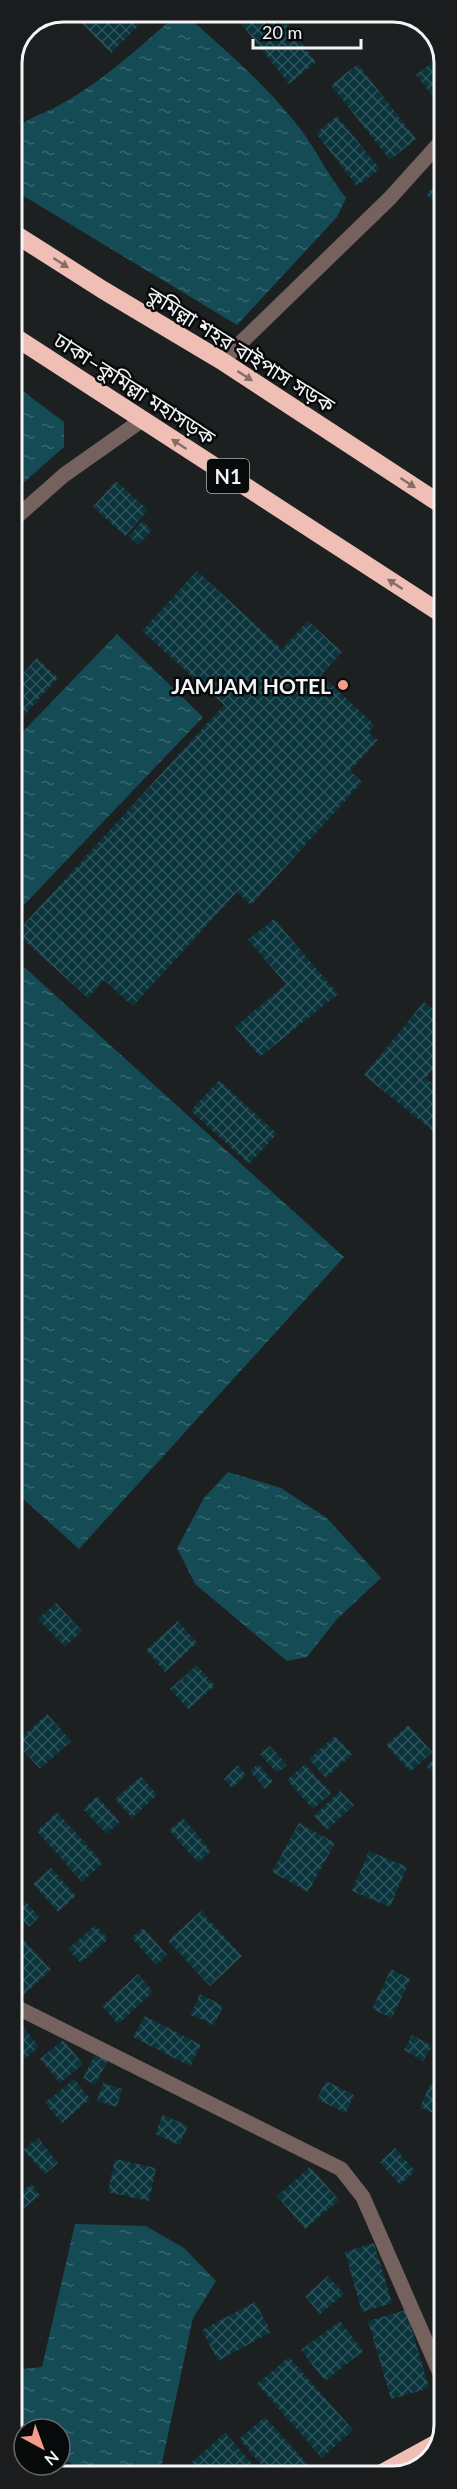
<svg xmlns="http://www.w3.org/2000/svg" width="457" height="2489" viewBox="0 0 457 2489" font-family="Lato,'Noto Sans Bengali',sans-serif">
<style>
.water{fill:url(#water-ripples)}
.building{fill:url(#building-cross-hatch)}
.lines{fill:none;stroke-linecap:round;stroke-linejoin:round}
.street{stroke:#75615d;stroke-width:15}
.highway{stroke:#efbeb4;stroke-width:18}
.oneway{fill:#876d68}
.poi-dot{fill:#f49d8d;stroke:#08090a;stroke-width:2}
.labels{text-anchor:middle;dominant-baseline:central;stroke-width:5;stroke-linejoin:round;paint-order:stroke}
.shield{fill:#08090a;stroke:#acaeaf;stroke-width:1.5}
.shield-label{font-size:20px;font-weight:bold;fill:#f3f5f6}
.street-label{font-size:21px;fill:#f3f5f6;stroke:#08090a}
.poi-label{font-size:21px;font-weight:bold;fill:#f3f5f6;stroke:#08090a;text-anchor:end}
.rim{fill:none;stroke:#f3f5f6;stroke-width:3}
</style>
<defs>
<pattern id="water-ripples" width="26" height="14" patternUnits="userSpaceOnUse" patternTransform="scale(1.5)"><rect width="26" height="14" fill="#144b55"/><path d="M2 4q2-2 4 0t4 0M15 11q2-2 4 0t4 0" fill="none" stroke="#37666e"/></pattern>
<pattern id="building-cross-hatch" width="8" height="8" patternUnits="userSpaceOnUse" patternTransform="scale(1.5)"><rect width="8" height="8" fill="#0b353d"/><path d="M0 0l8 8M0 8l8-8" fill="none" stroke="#2f535a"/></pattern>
</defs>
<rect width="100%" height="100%" fill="#1d2021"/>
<!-- water -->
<g class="water">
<path d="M179,12H182C221,46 262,81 295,122C314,145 327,174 346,198L337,217L237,325L12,189V135C19,121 40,115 54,108C97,86 143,45 179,12Z"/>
<polygon points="12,383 64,422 64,447 12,493"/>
<polygon points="117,634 203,717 22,907 12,898 12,743"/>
<polygon points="12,956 344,1257 79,1549 12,1489"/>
<polygon points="228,1472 281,1488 327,1518 381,1578 337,1619 307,1657 287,1661 195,1584 177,1548 204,1498"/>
<polygon points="75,2224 146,2226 184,2248 216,2281 193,2318 159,2477 82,2477 81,2468 60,2458 60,2429 24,2429 24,2455 12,2432 12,2370 42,2367"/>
</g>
<!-- building -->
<g class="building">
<polygon points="71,12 152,12 111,53"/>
<polygon points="232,12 277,12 316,62 289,84"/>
<polygon points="438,58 445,67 445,100 439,104 416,75"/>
<polygon points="358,64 416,139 390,160 331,85"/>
<polygon points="337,116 380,169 357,186 316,133"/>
<polygon points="445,177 445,201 438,207 426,194"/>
<polygon points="116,481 148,510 125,536 93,507"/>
<polygon points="142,521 152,530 138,545 129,536"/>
<polygon points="197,571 282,649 308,621 342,652 321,675 375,725 368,732 378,740 350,771 362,782 251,905 237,892 133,1006 104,980 88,998 16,933 224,705 142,631"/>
<polygon points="37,658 58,678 12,728 12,686"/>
<polygon points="274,919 338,994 260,1057 235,1027 286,984 248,940"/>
<polygon points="424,1002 445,1019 445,1056 426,1078 445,1093 445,1141 364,1075"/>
<polygon points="219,1080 277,1134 249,1164 191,1111"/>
<polygon points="56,1603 82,1631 65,1647 38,1619"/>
<polygon points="178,1621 197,1643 165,1672 146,1650"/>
<polygon points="197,1665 215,1686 188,1709 170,1689"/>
<polygon points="47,1714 71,1741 40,1769 16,1742"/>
<polygon points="408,1725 432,1752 410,1772 386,1745"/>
<polygon points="335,1736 352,1754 326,1778 309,1759"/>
<polygon points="270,1746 287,1765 277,1773 260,1754"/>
<polygon points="445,1749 445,1787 426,1766"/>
<polygon points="258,1764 273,1781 265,1789 250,1771"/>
<polygon points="305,1764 331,1793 313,1809 287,1780"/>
<polygon points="238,1765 246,1775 232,1788 224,1779"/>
<polygon points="141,1776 157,1795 132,1818 115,1799"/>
<polygon points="340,1791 354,1805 327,1830 314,1816"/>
<polygon points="97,1796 120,1822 107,1834 83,1809"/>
<polygon points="57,1812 103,1863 82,1882 37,1831"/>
<polygon points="183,1818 211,1851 198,1863 169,1830"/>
<polygon points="299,1823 335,1843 308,1892 272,1872"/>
<polygon points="369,1851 407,1867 390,1907 352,1891"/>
<polygon points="51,1868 76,1896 58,1912 33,1884"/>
<polygon points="26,1902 39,1917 29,1927 15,1912"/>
<polygon points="201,1911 242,1956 210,1986 168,1941"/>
<polygon points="95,1925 108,1939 81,1963 68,1949"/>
<polygon points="143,1928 167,1955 156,1965 132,1938"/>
<polygon points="22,1938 51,1970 19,1999 12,1992 12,1947"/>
<polygon points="391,1969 410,1979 392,2018 372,2009"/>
<polygon points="138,1974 153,1992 118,2024 102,2006"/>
<polygon points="200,1994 223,2006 214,2025 191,2015"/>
<polygon points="145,2016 201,2045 190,2066 133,2037"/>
<polygon points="20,2023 39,2047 12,2070 12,2029"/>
<polygon points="412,2035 432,2046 423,2061 404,2050"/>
<polygon points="63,2040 83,2064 60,2083 40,2059"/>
<polygon points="96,2053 108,2060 95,2085 83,2078"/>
<polygon points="74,2079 90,2099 62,2123 45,2103"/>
<polygon points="326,2081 354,2095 346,2113 317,2099"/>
<polygon points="432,2081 445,2087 445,2119 420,2107"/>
<polygon points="103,2083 122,2089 117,2107 97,2101"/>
<polygon points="163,2115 188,2126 179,2145 155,2134"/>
<polygon points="38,2138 58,2163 45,2174 23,2150"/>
<polygon points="395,2148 415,2171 400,2185 380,2162"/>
<polygon points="115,2159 156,2168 149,2201 108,2192"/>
<polygon points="310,2167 339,2200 305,2229 277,2196"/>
<polygon points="31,2184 40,2195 23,2209 14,2198"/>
<polygon points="374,2243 392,2303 362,2312 345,2252"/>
<polygon points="12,2254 22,2255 20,2272 12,2271"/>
<polygon points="328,2276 344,2294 320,2314 305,2296"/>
<polygon points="255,2302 271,2332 218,2361 202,2330"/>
<polygon points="406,2310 429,2388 391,2399 368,2321"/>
<polygon points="340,2321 363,2351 325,2381 301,2350"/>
<polygon points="289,2357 353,2430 322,2458 257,2384"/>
<polygon points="265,2417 311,2468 301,2477 272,2477 239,2439"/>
<polygon points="225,2433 264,2477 190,2477 184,2469"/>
</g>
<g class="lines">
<!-- street -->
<g class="street">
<polyline points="222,361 390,198 445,137"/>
<polyline points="12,521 64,475 142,420"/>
<polyline points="12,2005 341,2169 363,2197 445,2385"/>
</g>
<!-- highway -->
<g class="highway">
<polyline points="12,232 103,290 222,361 445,507"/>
<polyline points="12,335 445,616"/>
<polyline points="375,2477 439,2442"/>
</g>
</g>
<!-- one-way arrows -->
<defs><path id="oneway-solid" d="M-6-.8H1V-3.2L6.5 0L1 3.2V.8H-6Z" transform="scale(1.5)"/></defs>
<g class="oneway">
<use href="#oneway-solid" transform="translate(61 263) rotate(33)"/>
<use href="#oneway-solid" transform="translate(245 376) rotate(33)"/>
<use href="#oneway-solid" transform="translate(179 444) rotate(-147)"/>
<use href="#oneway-solid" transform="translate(408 483) rotate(33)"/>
<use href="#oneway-solid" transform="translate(395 584) rotate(-147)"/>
</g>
<!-- markers -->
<circle class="poi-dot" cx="343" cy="685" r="6"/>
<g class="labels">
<!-- shield labels -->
<rect class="shield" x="207" y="459" width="42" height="34" rx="4.5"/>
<g class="shield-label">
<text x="228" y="476">N1</text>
</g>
<!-- street labels -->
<g class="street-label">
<text transform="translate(241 349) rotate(32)">কুমিল্লা শহর বাইপাস সড়ক</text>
<text transform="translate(135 388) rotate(33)">ঢাকা–কুমিল্লা মহাসড়ক</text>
</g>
<!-- poi labels -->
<g class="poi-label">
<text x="331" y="685">JAMJAM HOTEL</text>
</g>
</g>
<!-- crop -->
<path d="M0 0H457V2489H0ZM63 22H393A41 41 0 0 1 434 63V2425A41 41 0 0 1 393 2466H63A41 41 0 0 1 22 2425V63A41 41 0 0 1 63 22Z" fill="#1b1c1d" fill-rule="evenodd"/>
<path class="rim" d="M63 22H393A41 41 0 0 1 434 63V2425A41 41 0 0 1 393 2466H63A41 41 0 0 1 22 2425V63A41 41 0 0 1 63 22Z"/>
<!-- north arrow -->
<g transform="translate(42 2447) rotate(139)"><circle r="28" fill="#08090a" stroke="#666768" stroke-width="1.5"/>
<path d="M0-4.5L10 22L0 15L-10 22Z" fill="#f49d8d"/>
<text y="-9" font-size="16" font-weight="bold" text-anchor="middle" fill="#f3f5f6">N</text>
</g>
<!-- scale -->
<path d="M253 39v9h108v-9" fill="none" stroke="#f3f5f6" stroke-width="3"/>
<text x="262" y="39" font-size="18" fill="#f3f5f6" stroke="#08090a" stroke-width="4.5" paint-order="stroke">20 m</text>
</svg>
